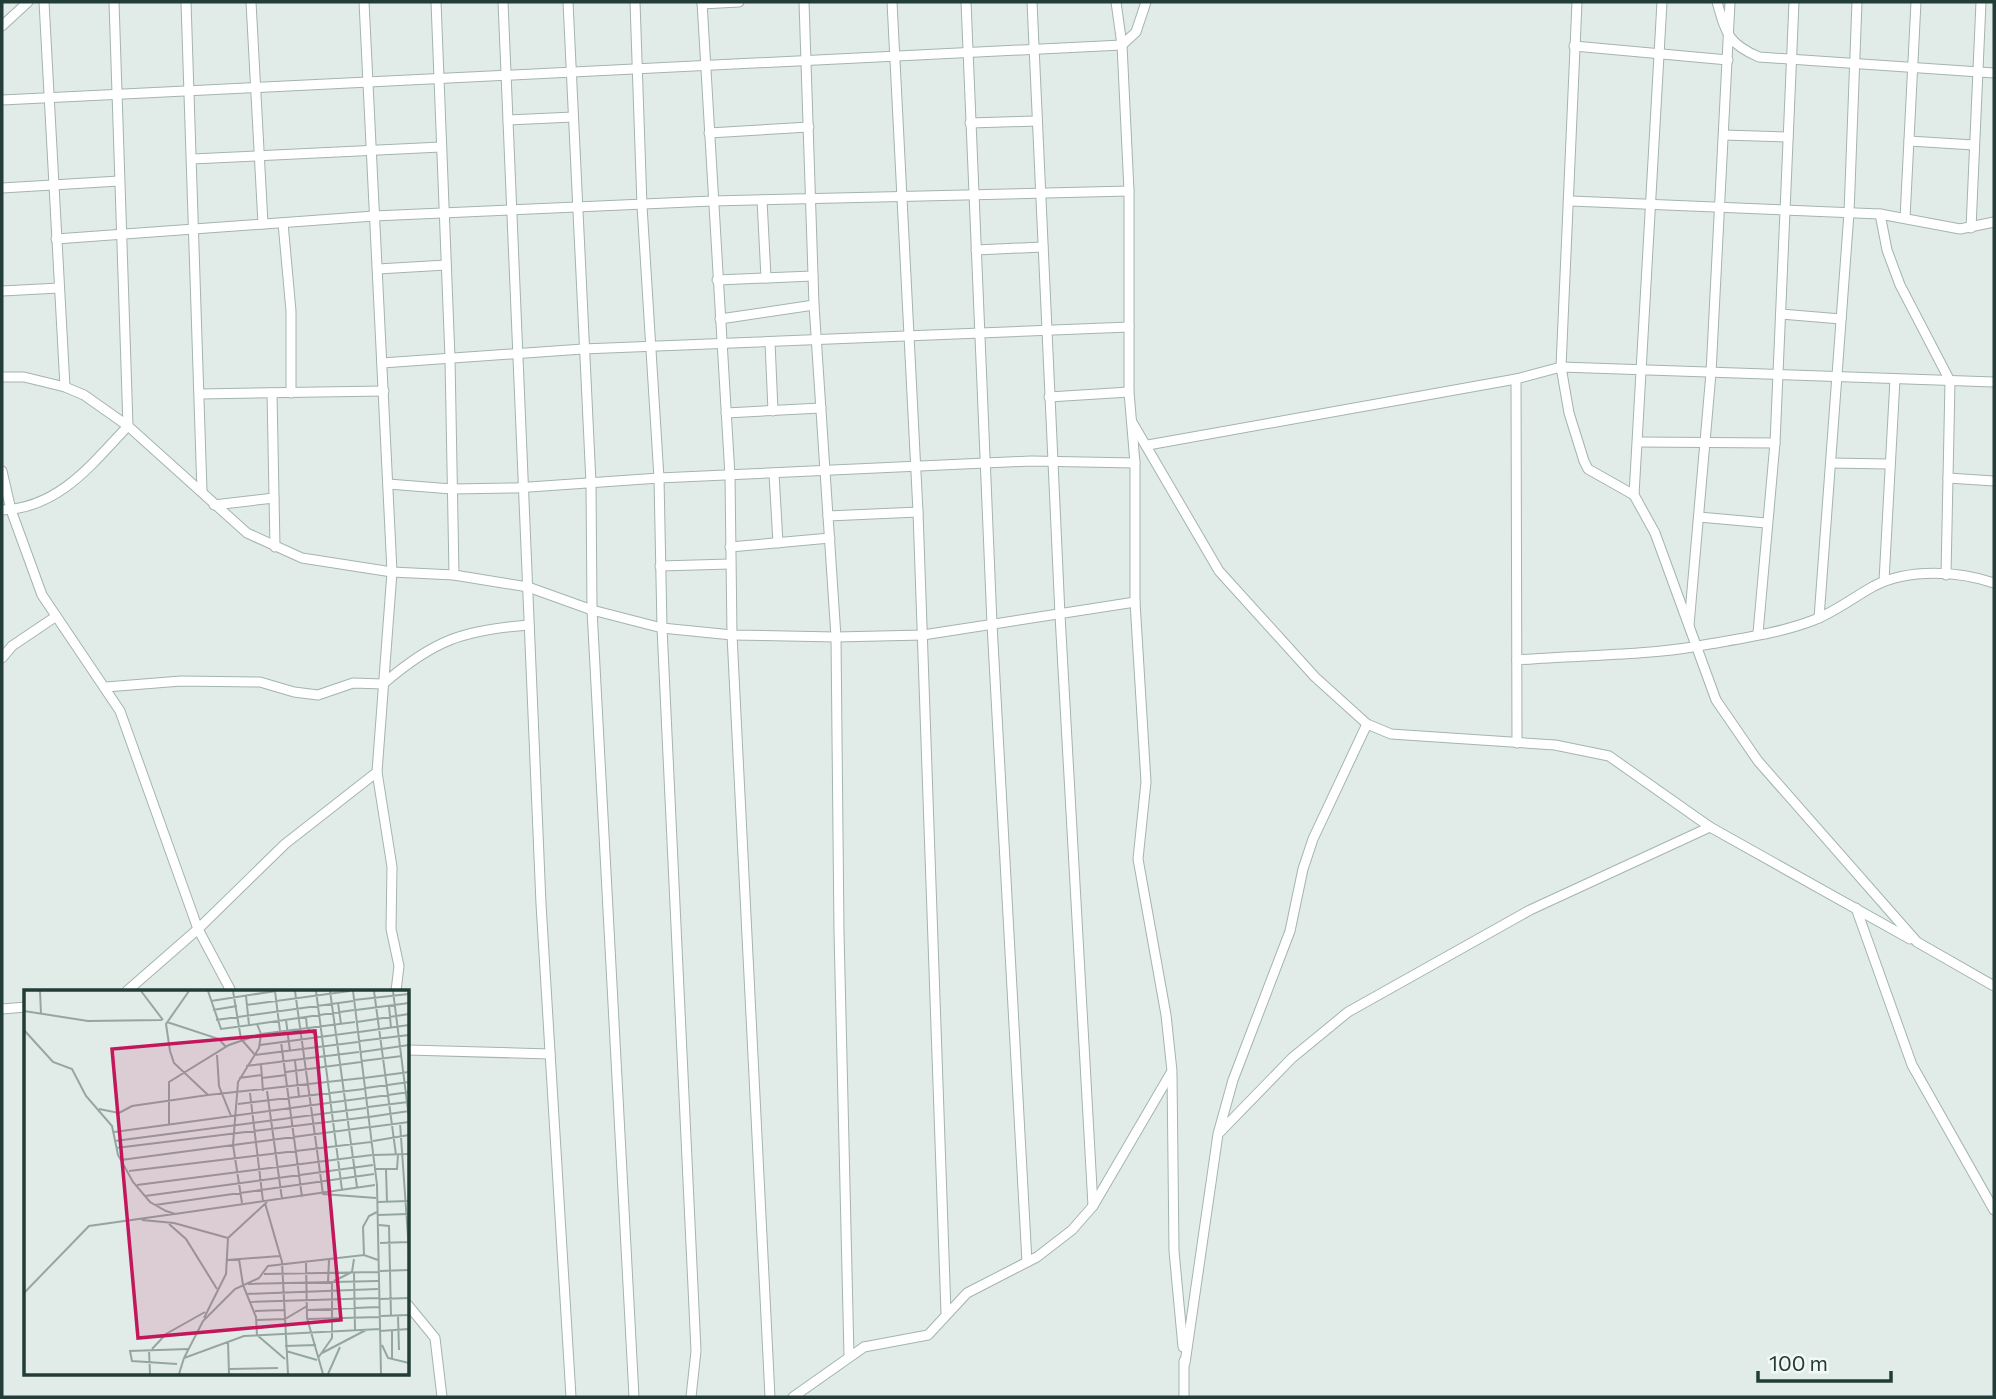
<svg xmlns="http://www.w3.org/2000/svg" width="1996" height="1399" viewBox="0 0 1996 1399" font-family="Commissioner,sans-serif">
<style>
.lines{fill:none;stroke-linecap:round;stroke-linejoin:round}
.minor-casing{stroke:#a4b4af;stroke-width:11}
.minor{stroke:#fff;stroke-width:9}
.inset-road{fill:none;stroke:#95a6a1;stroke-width:2}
.view{fill:#c2185b;fill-opacity:0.15;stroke:#c2185b;stroke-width:3.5}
.inset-edge{fill:none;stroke:#223c37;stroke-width:3.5}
</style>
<rect width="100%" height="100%" fill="#e1ece8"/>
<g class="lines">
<defs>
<g id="minor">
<polyline points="44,2 65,387"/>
<polyline points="186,2 202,492"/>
<polyline points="251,2 263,224"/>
<polyline points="436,2 450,358 454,575"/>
<polyline points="503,2 541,904 571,1397"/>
<polyline points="568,2 591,483 592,610 634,1397"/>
<polyline points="635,2 642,206 659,478 662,628 696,1351 691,1397"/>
<polyline points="702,2 730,476 732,635 770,1397"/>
<polyline points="804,2 814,305 836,637 839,932 849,1356"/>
<polyline points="892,2 918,512 946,1313"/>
<polyline points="966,2 992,624 1027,1262"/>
<polyline points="1032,2 1060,615 1093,1206"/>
<polyline points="1577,2 1561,367 1569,413 1584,461 1588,469 1634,495 1655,533 1716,700 1758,761 1917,942 1994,986"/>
<path d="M1717,2C1726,33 1728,44 1759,57L1994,73"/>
<polyline points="702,4 739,2"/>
<polyline points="2,26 28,2"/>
<polyline points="1574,46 1728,60"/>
<polyline points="2,100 1122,45 1136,32 1146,2"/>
<polyline points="508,120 573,117"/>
<polyline points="970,123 1037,121"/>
<polyline points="709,133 809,127"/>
<polyline points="1724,135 1788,137"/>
<polyline points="1909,141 1974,145"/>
<polyline points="192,159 441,147"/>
<polyline points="2,188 119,181"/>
<polyline points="762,200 766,278"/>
<polyline points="1571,201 1880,214 1960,229 1994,222"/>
<polyline points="1880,214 1887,250 1900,285 1950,381 1946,575"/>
<polyline points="1905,218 1916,2"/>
<polyline points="283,223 291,311 291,393"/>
<polyline points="1971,228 1981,2"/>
<polyline points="56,239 374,216 712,201 1129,191"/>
<polyline points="976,250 1043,247"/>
<polyline points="378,269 446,265"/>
<polyline points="717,280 813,276"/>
<polyline points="2,291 59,288"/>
<polyline points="1781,314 1841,319"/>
<polyline points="720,319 814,305"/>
<polyline points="770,342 773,411"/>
<polyline points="382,363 583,349 1129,327"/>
<polyline points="2,377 24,377 65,387 84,395 128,426 247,533 302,558 392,572 454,575 528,587 592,610 662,628 732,635 836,637 923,635 1135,602"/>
<polyline points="1516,379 1517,743"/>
<polyline points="272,393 275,547"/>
<polyline points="200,394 384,391"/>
<polyline points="1049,397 1129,392"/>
<polyline points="726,413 821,408"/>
<polyline points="1132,422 1219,571 1315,677 1367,724 1391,734 1555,745 1609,756 1710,827 1910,939"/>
<polyline points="1638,442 1775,443"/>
<polyline points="1148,445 1516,379 1561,367 1994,382"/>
<polyline points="1831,463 1888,464"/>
<polyline points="2,471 11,510 42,595 120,711 198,929 231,991"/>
<polyline points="774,474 778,543"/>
<polyline points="1948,478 1994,481"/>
<polyline points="388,484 452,489 515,488 659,478 1031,461 1135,463"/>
<polyline points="1634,495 1662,2"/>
<polyline points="214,505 274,498"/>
<path d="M2,510C59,508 92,464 128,426L114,2"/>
<polyline points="828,516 918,512"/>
<polyline points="1699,517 1766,523"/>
<polyline points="730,547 830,538"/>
<polyline points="660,566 730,564"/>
<polyline points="1884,581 1895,379"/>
<polyline points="1819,618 1849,213 1857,2"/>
<polyline points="1689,625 1711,373 1730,2"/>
<polyline points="1758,633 1775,443 1794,2"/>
<polyline points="2,658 12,646 55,617"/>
<path d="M1517,660C1577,655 1640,656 1699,646C1736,639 1778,634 1814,620C1835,612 1854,597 1874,586C1909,568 1959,571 1994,583"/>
<path d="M106,687L181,681L260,682L294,692L318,695L353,683L383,684C434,640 463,630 529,625"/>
<polyline points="377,772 392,867 391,929 399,966 396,991"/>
<polyline points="1856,908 1912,1065 1994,1210"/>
<polyline points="127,991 198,929 285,844 377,772 392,572 364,2"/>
<polyline points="2,1009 26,1007"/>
<polyline points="408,1050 550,1054"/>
<polyline points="1172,1074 1174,1251 1183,1347"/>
<polyline points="1220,1132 1292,1058 1348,1012 1530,910 1710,827"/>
<polyline points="408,1305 435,1338 442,1397"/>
<polyline points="1185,1363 1218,1134 1233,1080 1290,931 1303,869 1313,839 1367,724"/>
<polyline points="793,1397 864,1347 928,1335 967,1293 1037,1257 1072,1230 1093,1206 1172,1071 1166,1015 1138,859 1146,782 1135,602 1135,463 1129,392 1129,191 1122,45 1116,2"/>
<polyline points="1184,1397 1184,1361"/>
</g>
</defs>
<!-- minor casing -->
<use href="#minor" class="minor-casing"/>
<!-- minor -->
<use href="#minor" class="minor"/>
</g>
<!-- overview -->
<g transform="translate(24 990)">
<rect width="385" height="385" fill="#e1ece8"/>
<path class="inset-road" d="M16,1L17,24M117,1L139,30M165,1L142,34L146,61L150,73L184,105L339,88M184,1L197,39L233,34L237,44L235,58L214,92L209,155L218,213M209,1L217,49L231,65L334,52M251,1L256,41M271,1L299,204L352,208M292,1L318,200M306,1L333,197M329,1L353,195L357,384M350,1L372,165M369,1L385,128M222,6L225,35M330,10L385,4M187,11L252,1M314,13L317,34M222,15L326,1M365,16L367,38M189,20L213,16M332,20L385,13M0,21L64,31L138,30M282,27L283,38L294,47M192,30L329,11M262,30L266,61M143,32L195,49L202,57M333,32L385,24M233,34L330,20M0,40L29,72L48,79L62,106L88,136L94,165L109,192L126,212L142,221L151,224L351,195M335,42L385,35M336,51L385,45M257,52L278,207M236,55L333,42M337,62L385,55M193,65L195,96L207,126M271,71L275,107M338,71L378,66M237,75L239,101M222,76L335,62M262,82L337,72M215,88L238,85M238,88L262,85M340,88L385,82M342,98L385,92M243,101L258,209M226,103L239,211M343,108L385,102M214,114L340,99M344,117L384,112M75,119L95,123L108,116L184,105M345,127L385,121M376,133L385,261M145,134V92L205,55L237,44L331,32M347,137L385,132M90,142L341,108M91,151L342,118M349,151L385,145M92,158L344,127M350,165L385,164M97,170L345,137M352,179H373L374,165M362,179L363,212M105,181L347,152M113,195L348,165M121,206L349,175M354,212L384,211M241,213L258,272L264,384M131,215L350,184M354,225L384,224M118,230L150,233L204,248M145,234L162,249L193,299M355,235L365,236L367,326M356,253L385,252M340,265L339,237L345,226L353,222M215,269L219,295L232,327L233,345L261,369M203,270L256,266M282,271L283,328L299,384M356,281L385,280M330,282L331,340M240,284L354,282M310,291L328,282L330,269M304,292L305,270M224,294L354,291M0,303L65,236L150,224M222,304L354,299M356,309L385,308M225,312L355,308M284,320L355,317M231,321L260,320M357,326L385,325M374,326L375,360M180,328L202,284L204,248L243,212M284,329L355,327M233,330L261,329L283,316M356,341L385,339M204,351L205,384M358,355L364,368L385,373M261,356L292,355M128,359L142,344L181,322M125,360L126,384M262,361L293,370M298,363L342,340M160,368L179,331L211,299L235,288L244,276L340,265L354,270M294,368L308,348V292M368,369V341M153,374L108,371L106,361L164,359M205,379L254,378M155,384L160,368L220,346L356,339M304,384L316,357"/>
<path class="view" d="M291,41L317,330L114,348L88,59Z"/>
<rect width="385" height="385" class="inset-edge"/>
</g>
<!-- border -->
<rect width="1996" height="1399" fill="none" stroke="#223c37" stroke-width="7"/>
<!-- scale -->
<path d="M1758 1371v10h133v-10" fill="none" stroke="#223c37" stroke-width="3.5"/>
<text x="1769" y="1371" font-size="21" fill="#223c37" stroke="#f2f8f5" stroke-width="5" paint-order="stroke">100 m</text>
</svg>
